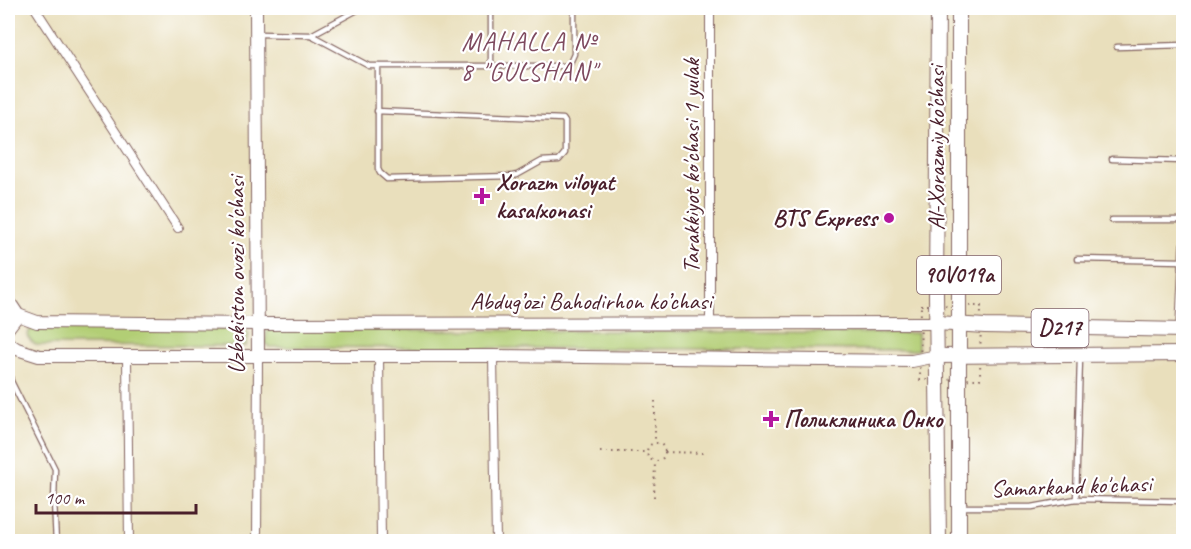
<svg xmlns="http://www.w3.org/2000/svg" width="1191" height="549" viewBox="0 0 1191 549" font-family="Caveat,sans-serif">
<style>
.green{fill:#b2ce74;stroke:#7e7650;stroke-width:1.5}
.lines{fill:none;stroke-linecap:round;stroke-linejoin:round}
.lane-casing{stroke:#82625e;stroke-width:7}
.street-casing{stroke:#82625e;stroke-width:10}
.secondary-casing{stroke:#82625e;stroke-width:14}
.primary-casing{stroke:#82625e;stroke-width:16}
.path{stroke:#82625e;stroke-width:2;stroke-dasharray:1.5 4.5;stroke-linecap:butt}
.lane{stroke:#fff;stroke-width:4.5}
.street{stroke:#fff;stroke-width:8}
.secondary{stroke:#fff;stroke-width:12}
.primary{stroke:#fff;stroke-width:14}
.poi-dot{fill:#b5179e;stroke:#fff;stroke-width:2}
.labels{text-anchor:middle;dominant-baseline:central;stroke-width:4.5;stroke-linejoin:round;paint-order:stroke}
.shield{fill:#fff;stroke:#80626b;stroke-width:1.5}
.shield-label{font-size:22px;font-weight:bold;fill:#4a1f2b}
.street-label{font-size:24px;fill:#4a1f2b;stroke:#fff}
.poi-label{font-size:24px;font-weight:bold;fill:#4a1f2b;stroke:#fff;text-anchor:start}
.neighbourhood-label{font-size:26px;letter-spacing:1.5px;fill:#7e4a5f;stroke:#fff}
</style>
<rect width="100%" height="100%" fill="#fff"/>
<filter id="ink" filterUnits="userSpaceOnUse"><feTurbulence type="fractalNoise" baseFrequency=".0167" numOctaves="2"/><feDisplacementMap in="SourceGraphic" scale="12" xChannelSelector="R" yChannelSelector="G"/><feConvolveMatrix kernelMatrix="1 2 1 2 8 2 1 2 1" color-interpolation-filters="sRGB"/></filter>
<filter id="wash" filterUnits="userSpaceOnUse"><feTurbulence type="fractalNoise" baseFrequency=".008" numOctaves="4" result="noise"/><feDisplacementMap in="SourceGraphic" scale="24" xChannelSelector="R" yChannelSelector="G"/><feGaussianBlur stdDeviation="1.35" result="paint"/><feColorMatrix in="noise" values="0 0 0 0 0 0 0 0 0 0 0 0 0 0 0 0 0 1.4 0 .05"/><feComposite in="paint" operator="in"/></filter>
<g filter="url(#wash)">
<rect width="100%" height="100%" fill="#e9dfbc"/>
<!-- green -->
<g class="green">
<path d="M32,327L245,329L249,334L246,346L36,345C27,340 26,334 32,327Z"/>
<polygon points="271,329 918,333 918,350 269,347 265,343 267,331"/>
</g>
</g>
<g filter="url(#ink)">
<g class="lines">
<defs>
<g id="lane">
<polyline points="258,34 311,35 369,66 564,66 569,65 574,54 574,8"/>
<polyline points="311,35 361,8"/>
<polyline points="1117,47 1184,45"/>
<polyline points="491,66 491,8"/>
<polyline points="377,111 563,119 565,122 565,153 559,160 542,161 517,175 512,176 387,179 380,173 378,169 378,67"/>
<polyline points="1112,159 1184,161"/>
<polyline points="1112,220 1184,220"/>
<polyline points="1077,259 1183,261"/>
<polyline points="8,368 11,381 55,469 54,501 56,542"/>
<polyline points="1076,499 1080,358"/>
<polyline points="962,507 1032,507 1076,499 1184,501"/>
</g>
<g id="street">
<polyline points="35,8 178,228"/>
<polyline points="710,324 710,8"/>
<polyline points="1180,331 1184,245"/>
<polyline points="379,355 381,542"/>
<polyline points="493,356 496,542"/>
<polyline points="127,357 129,542"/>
<polyline points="257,542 258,357"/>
</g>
<g id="secondary">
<polyline points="256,8 258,357"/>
<polyline points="8,300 18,315 37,322 258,324 937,323"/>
<polyline points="8,328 18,315"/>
<polyline points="8,343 17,349 39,356 493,356 912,361 937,356"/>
</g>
<g id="primary">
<polyline points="938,8 936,295 939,542"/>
<polyline points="959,8 959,542"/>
<polyline points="937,323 985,326 1184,330"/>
<polyline points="937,356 1184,354"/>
</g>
</defs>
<!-- lane casing -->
<use href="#lane" class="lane-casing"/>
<!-- street casing -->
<use href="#street" class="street-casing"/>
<!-- secondary casing -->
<use href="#secondary" class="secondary-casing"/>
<!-- primary casing -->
<use href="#primary" class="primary-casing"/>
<!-- path -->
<g class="path">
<polygon points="921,305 981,306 980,379 920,380"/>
<polyline points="655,401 655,443"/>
<polyline points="8,425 12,423"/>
<circle cx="656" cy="452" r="9"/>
<polyline points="600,452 647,452"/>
<polyline points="665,452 706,453"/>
<polyline points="8,474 8,485"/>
<polyline points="654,497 655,461"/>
</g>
<!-- lane -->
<use href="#lane" class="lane"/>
<!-- street -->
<use href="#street" class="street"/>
<!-- secondary -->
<use href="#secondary" class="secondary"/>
<!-- primary -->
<use href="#primary" class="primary"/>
</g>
</g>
<!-- markers -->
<g class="poi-dot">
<path d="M479 187h6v6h6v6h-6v6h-6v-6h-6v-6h6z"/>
<circle cx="889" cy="218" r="6"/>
<path d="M768 410h6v6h6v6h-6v6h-6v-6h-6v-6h6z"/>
</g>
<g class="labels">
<!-- shield labels -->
<g class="shield">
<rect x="917" y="256" width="84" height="38" rx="4.5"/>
<rect x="1031.5" y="309" width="57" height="38" rx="4.5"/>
</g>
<g class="shield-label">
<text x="959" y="275">90V019a</text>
<text x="1060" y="328">D217</text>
</g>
<!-- street labels -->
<g class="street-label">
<text transform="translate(936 148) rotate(-90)">Al-Xorazmiy ko’chasi</text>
<text transform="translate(691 166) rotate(-90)">Tarakkiyot ko'chasi 1 yulak</text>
<text transform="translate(236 275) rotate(-90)">Uzbekiston ovozi ko'chasi</text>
<text x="591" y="301">Abdug’ozi Bahodirhon ko’chasi</text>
<text transform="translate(1071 486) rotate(-2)">Samarkand ko'chasi</text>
</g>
<!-- poi labels -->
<g class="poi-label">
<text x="496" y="182">Xorazm viloyat<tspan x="496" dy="28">kasalxonasi</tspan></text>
<text x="877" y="218" text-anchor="end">BTS Express</text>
<text x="784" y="419">Поликлиника Онко</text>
</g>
<!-- neighbourhood labels -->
<g class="neighbourhood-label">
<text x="529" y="41">MAHALLA №<tspan x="529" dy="30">8 "GULSHAN"</tspan></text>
</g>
</g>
<!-- margin -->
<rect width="1191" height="549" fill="none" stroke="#fff" stroke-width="30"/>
<!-- scale -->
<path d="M36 504v9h160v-9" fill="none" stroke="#4a1f2b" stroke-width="3"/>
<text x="45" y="504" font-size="18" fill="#4a1f2b" stroke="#ffffff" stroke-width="4.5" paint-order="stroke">100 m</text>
</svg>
